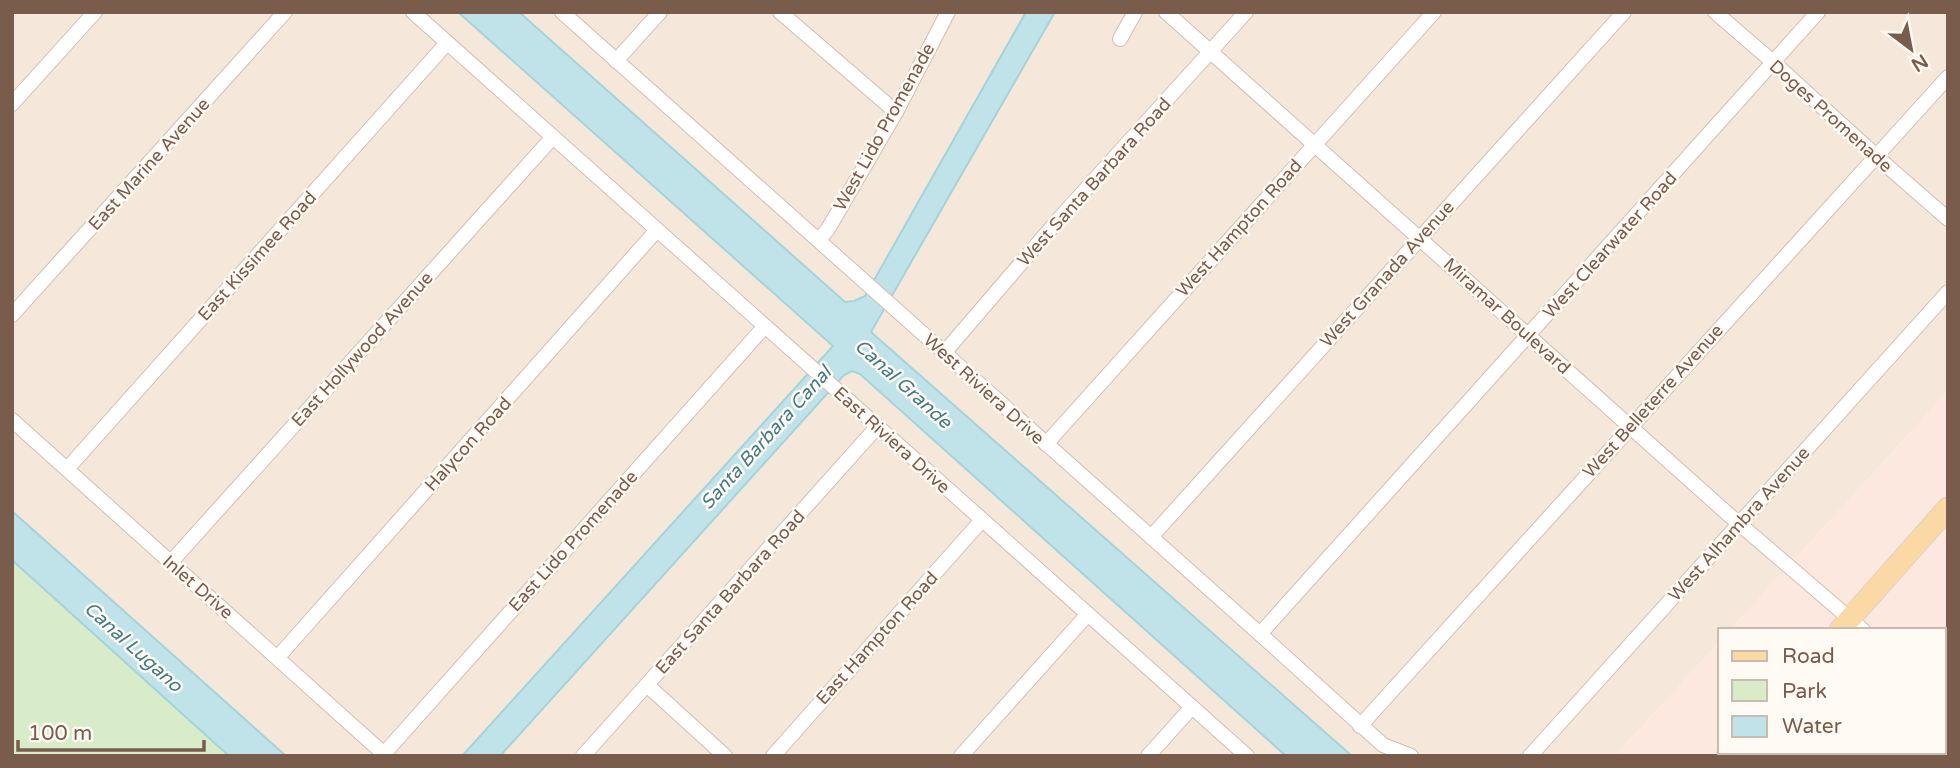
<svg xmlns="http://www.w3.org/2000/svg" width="1960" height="768" viewBox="0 0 1960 768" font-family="'Varela Round',sans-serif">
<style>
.residential{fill:#f5e8da}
.commercial{fill:#fde8e0}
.green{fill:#d8ecc9}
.water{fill:#bfe3e8;stroke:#a5d3da;stroke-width:2}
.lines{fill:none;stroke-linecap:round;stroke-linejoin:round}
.street-casing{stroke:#d1beb0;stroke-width:16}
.primary-casing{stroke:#dad1cd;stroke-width:23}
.street{stroke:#fff;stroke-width:14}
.primary{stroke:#fbd9a5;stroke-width:21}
.labels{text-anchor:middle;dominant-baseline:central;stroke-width:5;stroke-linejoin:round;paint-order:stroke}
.street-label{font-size:18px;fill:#7a5c4d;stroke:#fffaf3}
.water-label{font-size:19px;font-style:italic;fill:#437c86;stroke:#fffaf3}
</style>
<rect width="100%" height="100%" fill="#fdf6ec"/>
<!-- residential -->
<g class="residential">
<polygon points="12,12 458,12 833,346 462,756 286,756 12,511"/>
<polygon points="519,12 1026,12 865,296 854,301 845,302"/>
<polygon points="1055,12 1948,12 1948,391 1730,630 1720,630 1720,641 1615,756 1352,756 871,332"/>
<polygon points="852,371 860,374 1286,756 500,756 844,375"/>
<polygon points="1948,666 1948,756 1878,756 1881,752 1944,752 1944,670"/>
</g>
<!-- commercial -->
<g class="commercial">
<polygon points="1948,391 1948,666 1944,670 1944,630 1730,630"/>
<polygon points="1720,641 1720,752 1881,752 1878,756 1615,756"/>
</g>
<!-- green -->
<polygon class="green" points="12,560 229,756 12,756"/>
<!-- water -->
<g class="water">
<polygon points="458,12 519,12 845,302 854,301 865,296 1026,12 1055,12 871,332 1352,756 1286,756 860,374 852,371 844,375 500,756 462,756 833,346"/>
<polygon points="12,511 286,756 229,756 12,560"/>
</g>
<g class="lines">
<defs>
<g id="street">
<polyline points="413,12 1247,756"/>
<polyline points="562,12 1260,634 1383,745 1411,756"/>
<polyline points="780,12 896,112"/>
<polyline points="1166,12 1729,515 1863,630"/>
<polyline points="1715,12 1774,63 1886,165 1948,219"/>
<polyline points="1120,39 1135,12"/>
<polyline points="616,61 660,12"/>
<polyline points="12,104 95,12"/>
<polyline points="819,240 828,229 896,112 948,12"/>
<polyline points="12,315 285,12"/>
<polyline points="944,353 1058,220 1246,12"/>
<polyline points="12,420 384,754"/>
<polyline points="1046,444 1434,12"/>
<polyline points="67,469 447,43"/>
<polyline points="1151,537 1624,12"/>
<polyline points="171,562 553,137"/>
<polyline points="1260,634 1818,12"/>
<polyline points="278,657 657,230"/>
<polyline points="647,685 725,756"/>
<polyline points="1944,688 1948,691"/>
<polyline points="1360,726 1948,77"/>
<polyline points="382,756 765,326"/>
<polyline points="583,756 877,427"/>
<polyline points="773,756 982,520"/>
<polyline points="961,756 1088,614"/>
<polyline points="1148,756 1192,707"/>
<polyline points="1530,756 1948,292"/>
</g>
<g id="primary">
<polyline points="1840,630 1948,508"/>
<polyline points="1727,756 1730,752"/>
</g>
</defs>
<!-- street casing -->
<use href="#street" class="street-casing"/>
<!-- primary casing -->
<use href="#primary" class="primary-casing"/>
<!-- street -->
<use href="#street" class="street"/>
<!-- primary -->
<use href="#primary" class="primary"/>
</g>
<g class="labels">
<!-- street labels -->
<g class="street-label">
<text transform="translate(1831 116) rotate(42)">Doges Promenade</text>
<text transform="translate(884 127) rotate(-61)">West Lido Promenade</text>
<text transform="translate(149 164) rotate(-48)">East Marine Avenue</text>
<text transform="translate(1094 182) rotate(-48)">West Santa Barbara Road</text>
<text transform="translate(1239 228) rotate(-48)">West Hampton Road</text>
<text transform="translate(1610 245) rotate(-48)">West Clearwater Road</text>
<text transform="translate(257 256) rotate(-48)">East Kissimee Road</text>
<text transform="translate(1387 274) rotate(-48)">West Granada Avenue</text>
<text transform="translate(1507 316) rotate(42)">Miramar Boulevard</text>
<text transform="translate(362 349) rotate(-48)">East Hollywood Avenue</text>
<text transform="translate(984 389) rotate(42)">West Riviera Drive</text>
<text transform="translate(1653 401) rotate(-48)">West Belleterre Avenue</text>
<text transform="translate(892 440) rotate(42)">East Riviera Drive</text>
<text transform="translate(468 444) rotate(-48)">Halycon Road</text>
<text transform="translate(1739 524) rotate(-48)">West Alhambra Avenue</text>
<text transform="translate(573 541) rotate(-48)">East Lido Promenade</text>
<text transform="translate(198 587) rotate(41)">Inlet Drive</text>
<text transform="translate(730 592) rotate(-48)">East Santa Barbara Road</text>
<text transform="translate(877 638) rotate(-48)">East Hampton Road</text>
</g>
<!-- water labels -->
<g class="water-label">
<text transform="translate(903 384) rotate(42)">Canal Grande</text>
<text transform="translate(766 438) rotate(-48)">Santa Barbara Canal</text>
<text transform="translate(133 647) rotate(42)">Canal Lugano</text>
</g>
</g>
<!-- border -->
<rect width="1960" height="768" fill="none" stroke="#7a5c4d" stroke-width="28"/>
<!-- legend -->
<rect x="1718" y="628" width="228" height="126" fill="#fffaf3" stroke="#cabbb1" stroke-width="2"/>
<rect x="1732" y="651" width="35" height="10" fill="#fbd9a5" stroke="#cabbb1" stroke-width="2"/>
<text x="1782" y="663" font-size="21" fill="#7a5c4d">Road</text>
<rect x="1732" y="680" width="35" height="21" fill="#d8ecc9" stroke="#cabbb1" stroke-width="2"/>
<text x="1782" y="698" font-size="21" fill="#7a5c4d">Park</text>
<rect x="1732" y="716" width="35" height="21" fill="#bfe3e8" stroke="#cabbb1" stroke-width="2"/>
<text x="1782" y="733" font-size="21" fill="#7a5c4d">Water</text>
<!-- north arrow -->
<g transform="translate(1911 49) rotate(148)" stroke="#fffaf3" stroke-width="5" paint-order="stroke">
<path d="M0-5L12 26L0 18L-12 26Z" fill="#7a5c4d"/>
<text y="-10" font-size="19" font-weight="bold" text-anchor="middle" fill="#7a5c4d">N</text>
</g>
<!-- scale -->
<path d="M18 740v10h186v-10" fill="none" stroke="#7a5c4d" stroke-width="3.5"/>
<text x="28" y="740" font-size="21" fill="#7a5c4d" stroke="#fffaf3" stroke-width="5" paint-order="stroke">100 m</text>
</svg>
